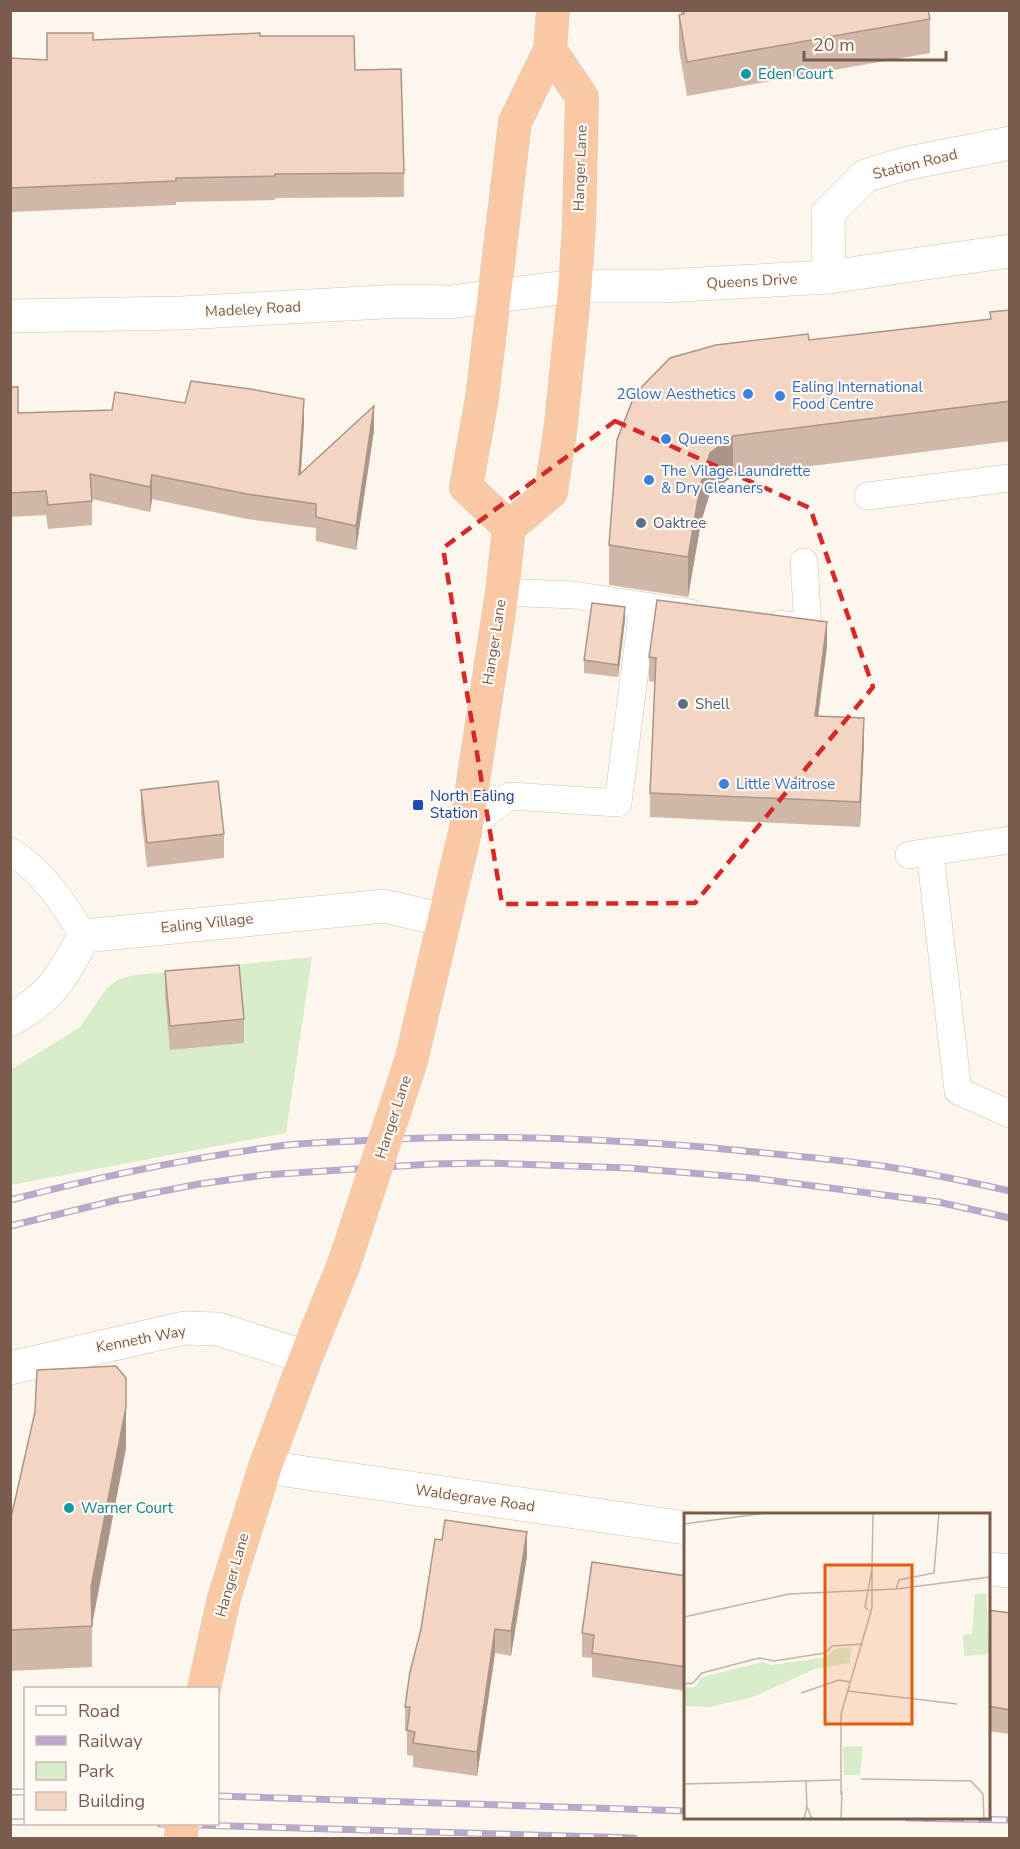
<svg xmlns="http://www.w3.org/2000/svg" width="1020" height="1849" viewBox="0 0 1020 1849" font-family="'Nunito Sans',sans-serif">
<style>
.green{fill:#d8ecc9}
.lines{fill:none;stroke-linecap:round;stroke-linejoin:round}
.service-casing{stroke:#d1beb0;stroke-width:28}
.minor-casing{stroke:#d1beb0;stroke-width:34}
.tertiary-casing{stroke:#d1beb0;stroke-width:34}
.trunk-casing{stroke:#dad1cd;stroke-width:34}
.service{stroke:#fff;stroke-width:27}
.minor{stroke:#fff;stroke-width:33}
.tertiary{stroke:#fff;stroke-width:33}
.trunk{stroke:#f9c8a4;stroke-width:33}
.rail-casing{stroke:#b9a8c9;stroke-width:7}
.rail{stroke:#fffaf3;stroke-width:4.5;stroke-dasharray:14;stroke-linecap:butt}
.trunk-bridge-casing{stroke:#dad1cd;stroke-width:34;stroke-linecap:butt}
.trunk-bridge{stroke:#f9c8a4;stroke-width:33}
.wall{fill:#d1b7a8}
.shaded-wall{fill:#aa9588}
.building{fill:#f3d5c3;stroke:#aa9588;stroke-width:1.5}
.marked{fill:none;stroke:#d62828;stroke-width:4.5;stroke-dasharray:12 8;stroke-linejoin:round}
.culture-dot{fill:#0f9aa8;stroke:#fffaf3;stroke-width:2}
.shop-dot{fill:#3f7fe0;stroke:#fffaf3;stroke-width:2}
.service-dot{fill:#5c6f8a;stroke:#fffaf3;stroke-width:2}
.transit-dot{fill:#1a4fb4;stroke:#fffaf3;stroke-width:2}
.labels{text-anchor:middle;dominant-baseline:central;stroke-width:4.5;stroke-linejoin:round;paint-order:stroke}
.culture-label{font-size:15px;fill:#0d838f;stroke:#fffaf3;text-anchor:start}
.street-label{font-size:15px;fill:#7a5c4d;stroke:#fffaf3}
.shop-label{font-size:15px;fill:#366cbe;stroke:#fffaf3;text-anchor:start}
.service-label{font-size:15px;fill:#4e5e75;stroke:#fffaf3;text-anchor:start}
.transit-label{font-size:15px;fill:#164399;stroke:#fffaf3;text-anchor:start}
.inset-road{fill:none;stroke:#c5b3a7;stroke-width:1.5}
.view{fill:#e8590c;fill-opacity:0.15;stroke:#e8590c;stroke-width:3}
.inset-edge{fill:none;stroke:#7a5c4d;stroke-width:3}
</style>
<rect width="100%" height="100%" fill="#fdf6ec"/>
<!-- green -->
<polygon class="green" points="312,957 286,1133 11,1185 11,1068 16,1067 80,1027 107,988 119,979 135,975"/>
<g class="lines">
<defs>
<g id="service">
<polyline points="868,496 1010,478"/>
<polyline points="502,592 573,595 691,613"/>
<polyline points="780,624 808,628 804,562"/>
<polyline points="466,828 510,796 618,803 643,607"/>
<path d="M10,851C45,873 62,902 84,936"/>
<polyline points="930,852 958,1091 1010,1114"/>
<polyline points="909,855 1010,840"/>
</g>
<g id="minor">
<polyline points="829,277 828,213 865,176 904,164 1010,143"/>
<path d="M10,1020C51,998 63,976 84,936L384,906L444,920"/>
<polyline points="10,1368 184,1328 218,1329 306,1357"/>
<polyline points="265,1467 686,1528"/>
<polyline points="988,1569 1010,1571"/>
</g>
<polyline id="tertiary" points="10,316 181,313 402,301 451,302 575,286 663,286 829,277 1010,251"/>
<g id="trunk">
<polyline points="509,527 466,487 482,398 515,122 550,50 553,10"/>
<polyline points="411,1061 466,828 502,592 509,527 551,492 561,424 575,286 579,225 582,97 550,50"/>
<polyline points="204,1688 224,1598 265,1467 306,1357 344,1264"/>
</g>
</defs>
<!-- service casing -->
<use href="#service" class="service-casing"/>
<!-- minor casing -->
<use href="#minor" class="minor-casing"/>
<!-- tertiary casing -->
<use href="#tertiary" class="tertiary-casing"/>
<!-- trunk casing -->
<use href="#trunk" class="trunk-casing"/>
<!-- service -->
<use href="#service" class="service"/>
<!-- minor -->
<use href="#minor" class="minor"/>
<!-- tertiary -->
<use href="#tertiary" class="tertiary"/>
<!-- trunk -->
<use href="#trunk" class="trunk"/>
<defs>
<g id="rail">
<path d="M10,1200C98,1177 189,1158 279,1146C310,1142 343,1142 375,1140C485,1134 594,1138 704,1147C761,1153 818,1157 875,1165C920,1171 965,1181 1010,1191"/>
<polyline points="10,1226 117,1200 199,1184 264,1175 432,1164 488,1163 629,1168 752,1178 938,1202 1010,1218"/>
<polyline points="10,1792 26,1792"/>
<polyline points="218,1796 686,1811"/>
<polyline points="908,1818 1010,1820"/>
<polyline points="10,1822 26,1822"/>
<polyline points="160,1824 634,1838"/>
</g>
</defs>
<!-- rail casing -->
<use href="#rail" class="rail-casing"/>
<!-- rail -->
<use href="#rail" class="rail"/>
<defs>
<g id="trunk-bridge">
<polyline points="344,1264 411,1061"/>
<polyline points="181,1838 182,1824"/>
</g>
</defs>
<!-- trunk-bridge casing -->
<use href="#trunk-bridge" class="trunk-bridge-casing"/>
<!-- trunk-bridge -->
<use href="#trunk-bridge" class="trunk-bridge"/>
</g>
<!-- wall -->
<g class="wall">
<polygon points="681,10 928,10 930,19 930,53 687,96 679,49 679,15 681,15"/>
<polygon points="260,36 355,70 404,173 404,197 275,198 275,200 176,202 176,205 10,212 10,58 47,60 93,40"/>
<polygon points="1010,310 1010,441 733,476 710,493 701,522 688,597 609,585 609,545 809,340 990,319 990,312"/>
<polygon points="10,387 18,413 304,423 301,473 374,430 356,550 316,541 316,528 247,519 152,499 150,512 92,499 92,525 48,529 46,515 10,517"/>
<polygon points="625,620 618,677 584,673 584,660"/>
<polygon points="827,646 818,716 864,743 860,827 650,817 650,793 655,682 649,681 649,657"/>
<polygon points="141,790 224,834 224,858 147,867 141,814"/>
<polygon points="165,971 244,1019 244,1043 170,1050 165,996"/>
<polygon points="126,1448 92,1626 92,1667 10,1671 10,1522"/>
<polygon points="527,1556 511,1656 495,1653 477,1776 413,1767 413,1756 407,1755 407,1731 405,1731 405,1707"/>
<polygon points="686,1576 686,1691 592,1677 592,1658 582,1657 582,1633"/>
<polygon points="988,1610 1010,1613 1010,1734 988,1731"/>
</g>
<!-- shaded-wall -->
<g class="shaded-wall">
<polygon points="304,399 304,423 299,499 299,475"/>
<polygon points="374,406 374,430 356,550 356,526"/>
<polygon points="733,436 733,476 710,493 701,522 688,597 688,557 701,482 710,453"/>
<polygon points="152,475 152,499 150,512 150,487"/>
<polygon points="625,607 625,620 618,677 618,665"/>
<polygon points="827,622 827,646 815,741 815,716"/>
<polygon points="864,718 864,743 860,827 860,802"/>
<polygon points="126,1407 126,1448 91,1629 91,1587"/>
<polygon points="527,1532 527,1556 511,1656 511,1631"/>
<polygon points="495,1629 495,1653 477,1776 477,1752"/>
</g>
<!-- building -->
<g class="building">
<polygon points="684,10 928,10 930,19 687,62 679,15 684,14"/>
<polygon points="47,33 93,33 93,40 260,33 260,36 354,36 355,70 401,69 404,173 275,174 275,176 176,178 176,181 10,188 10,58 47,60"/>
<polygon points="1010,310 1010,401 733,436 710,453 701,482 688,557 609,545 617,440 635,394 670,358 716,345 808,334 809,340 991,319 990,312"/>
<polygon points="191,381 250,389 304,399 299,475 374,406 356,526 316,517 316,504 247,494 152,475 150,487 90,474 92,501 48,505 46,491 10,493 10,387 18,387 18,413 112,410 115,392 185,403"/>
<polygon points="657,600 827,622 815,716 864,718 860,802 650,793 656,658 649,657"/>
<polygon points="592,603 625,607 618,665 584,660"/>
<polygon points="218,781 224,834 147,843 141,790"/>
<polygon points="239,965 244,1019 170,1026 165,971"/>
<polygon points="116,1366 126,1378 126,1407 91,1587 92,1626 10,1630 10,1522 35,1412 37,1370"/>
<polygon points="445,1520 527,1532 511,1631 495,1629 477,1752 413,1743 415,1732 407,1730 410,1707 405,1707 410,1672 421,1629 435,1539 442,1540"/>
<polygon points="592,1562 686,1576 686,1667 592,1653 594,1635 582,1633"/>
<polygon points="988,1610 1010,1613 1010,1710 988,1706"/>
</g>
<!-- marked area -->
<path class="marked" d="M615,421L810,508L873,687L695,903L502,904L443,548Z"/>
<!-- markers -->
<g class="culture-dot">
<circle cx="746" cy="74" r="6"/>
<circle cx="69" cy="1508" r="6"/>
</g>
<g class="shop-dot">
<circle cx="748" cy="394" r="6"/>
<circle cx="780" cy="396" r="6"/>
<circle cx="666" cy="439" r="6"/>
<circle cx="649" cy="480" r="6"/>
<circle cx="724" cy="784" r="6"/>
</g>
<g class="service-dot">
<circle cx="641" cy="523" r="6"/>
<circle cx="683" cy="704" r="6"/>
</g>
<rect class="transit-dot" x="412" y="799" width="12" height="12" rx="3"/>
<g class="labels">
<!-- culture labels -->
<g class="culture-label">
<text x="758" y="74">Eden Court</text>
<text x="81" y="1508">Warner Court</text>
</g>
<!-- street labels -->
<g class="street-label">
<text transform="translate(915 164) rotate(-14)">Station Road</text>
<text transform="translate(580 168) rotate(-88)">Hanger Lane</text>
<text transform="translate(752 281) rotate(-3)">Queens Drive</text>
<text transform="translate(253 309) rotate(-3)">Madeley Road</text>
<text transform="translate(494 642) rotate(-81)">Hanger Lane</text>
<text transform="translate(207 923) rotate(-6)">Ealing Village</text>
<text transform="translate(393 1117) rotate(-72)">Hanger Lane</text>
<text transform="translate(141 1339) rotate(-11)">Kenneth Way</text>
<text transform="translate(475 1498) rotate(8)">Waldegrave Road</text>
<text transform="translate(232 1575) rotate(-74)">Hanger Lane</text>
</g>
<!-- shop labels -->
<g class="shop-label">
<text x="792" y="387">Ealing International<tspan x="792" dy="17">Food Centre</tspan></text>
<text x="736" y="394" text-anchor="end">2Glow Aesthetics</text>
<text x="678" y="439">Queens</text>
<text x="661" y="471">The Vilage Laundrette<tspan x="661" dy="17">&amp; Dry Cleaners</tspan></text>
<text x="736" y="784">Little Waitrose</text>
</g>
<!-- service labels -->
<g class="service-label">
<text x="653" y="523">Oaktree</text>
<text x="695" y="704">Shell</text>
</g>
<!-- transit labels -->
<g class="transit-label">
<text x="430" y="796">North Ealing<tspan x="430" dy="17">Station</tspan></text>
</g>
</g>
<!-- overview -->
<g transform="translate(684 1513)">
<rect width="306" height="306" fill="#fdf6ec"/>
<path d="M302,80L306,141L280,143L279,122L288,121L291,81ZM168,134L165,150L131,156L69,184L26,194L0,193V175L11,174L18,164L79,149L88,152L142,144L151,136ZM179,233L176,262H160L159,234Z" fill="#d8ecc9"/>
<path class="inset-road" d="M0,11L82,0M212,76L215,67L250,60L255,0M184,97L181,94L188,56L189,0M0,104L105,81L212,76L306,64M0,171L9,170L18,160L75,145L90,148L141,140L148,133L179,131M163,178L273,191M117,180L155,167L167,169M177,266L287,268L299,281L300,306M122,268L123,294M0,271L156,267M157,282V201L188,95V56M120,306L123,294L128,306M157,306L158,278"/>
<path class="view" d="M141,52H228V211H141Z"/>
<rect width="306" height="306" class="inset-edge"/>
</g>
<!-- border -->
<rect width="1020" height="1849" fill="none" stroke="#7a5c4d" stroke-width="24"/>
<!-- legend -->
<rect x="24" y="1687" width="195" height="138" fill="#fffaf3" stroke="#cabbb1" stroke-width="1.5"/>
<rect x="36" y="1706" width="30" height="9" fill="#ffffff" stroke="#cabbb1" stroke-width="1.5"/>
<text x="78" y="1717" font-size="18" fill="#7a5c4d">Road</text>
<rect x="36" y="1736" width="30" height="9" fill="#b9a8c9" stroke="#cabbb1" stroke-width="1.5"/>
<text x="78" y="1747" font-size="18" fill="#7a5c4d">Railway</text>
<rect x="36" y="1762" width="30" height="18" fill="#d8ecc9" stroke="#cabbb1" stroke-width="1.5"/>
<text x="78" y="1777" font-size="18" fill="#7a5c4d">Park</text>
<rect x="36" y="1792" width="30" height="18" fill="#f3d5c3" stroke="#cabbb1" stroke-width="1.5"/>
<text x="78" y="1807" font-size="18" fill="#7a5c4d">Building</text>
<!-- scale -->
<path d="M804 51v9h142v-9" fill="none" stroke="#7a5c4d" stroke-width="3"/>
<text x="813" y="51" font-size="18" fill="#7a5c4d" stroke="#fffaf3" stroke-width="4.5" paint-order="stroke">20 m</text>
</svg>
